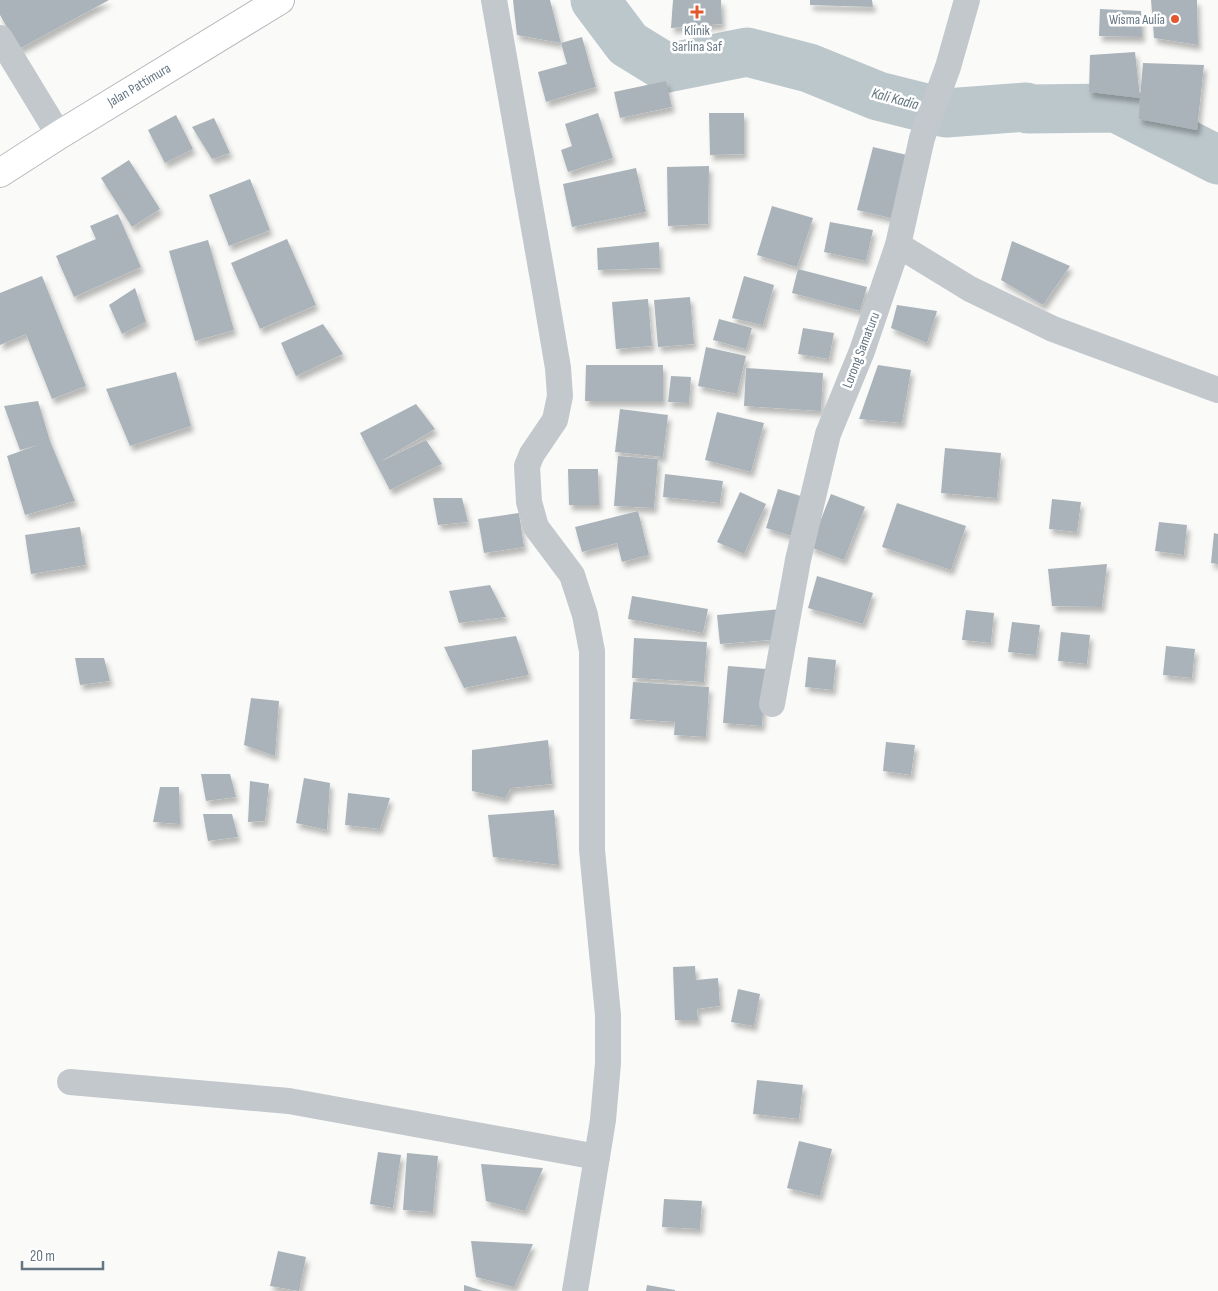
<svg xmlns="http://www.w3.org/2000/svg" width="1218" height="1291" viewBox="0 0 1218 1291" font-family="'Sofia Sans Condensed',sans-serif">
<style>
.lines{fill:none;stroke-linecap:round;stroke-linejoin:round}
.river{stroke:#bbc7cb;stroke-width:49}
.building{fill:#aab3b9;filter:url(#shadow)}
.highway-casing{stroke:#b4b9bd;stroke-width:30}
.street{stroke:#c3c8cc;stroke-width:26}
.highway{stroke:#fff;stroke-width:28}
.poi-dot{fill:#e4572e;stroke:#fff;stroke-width:2}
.labels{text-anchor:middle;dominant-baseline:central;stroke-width:5;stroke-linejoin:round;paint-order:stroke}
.poi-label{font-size:14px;fill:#657683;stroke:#fff;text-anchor:end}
.street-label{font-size:14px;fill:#657683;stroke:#fff}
.water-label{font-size:15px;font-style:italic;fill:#60757c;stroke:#fff}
</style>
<defs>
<filter id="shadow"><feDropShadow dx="3" dy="5.5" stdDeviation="2.5" flood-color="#0004"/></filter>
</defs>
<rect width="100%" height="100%" fill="#fafaf8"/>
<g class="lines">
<!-- river -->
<polyline class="river" points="595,0 628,44 667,68 747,52 809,68 878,96 946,113 1026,107 1028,109 1116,108 1218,160"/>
</g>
<!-- building -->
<g class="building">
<polygon points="0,0 109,0 19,49 0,15"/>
<polygon points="513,0 550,0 561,43 517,35"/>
<polygon points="673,0 721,0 722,24 671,28"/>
<polygon points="810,0 872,0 873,7 810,5"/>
<polygon points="1151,0 1197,0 1198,45 1154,38"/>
<polygon points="1100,9 1141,11 1142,37 1099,36"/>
<polygon points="582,37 596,87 546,102 538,72 567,64 561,43"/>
<polygon points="1135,52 1140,98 1143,63 1204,65 1197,130 1139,119 1140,98 1089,92 1090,55"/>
<polygon points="666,81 672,107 620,118 614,92"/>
<polygon points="598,113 613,158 568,172 561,150 572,146 565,124"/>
<polygon points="709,113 744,113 744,154 710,155"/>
<polygon points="176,115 193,149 165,163 148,130"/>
<polygon points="214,118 230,153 212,159 192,127"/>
<polygon points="873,147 907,155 891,218 857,210"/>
<polygon points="129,160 160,209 132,227 101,178"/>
<polygon points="709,166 708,224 668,226 667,167"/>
<polygon points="636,168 646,212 572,227 563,184"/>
<polygon points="250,179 270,230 229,246 209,195"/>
<polygon points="772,206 813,218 797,267 757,255"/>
<polygon points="118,214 141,267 74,297 56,256 96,239 90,226"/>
<polygon points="830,222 873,230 866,261 824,252"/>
<polygon points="287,239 316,305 260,329 231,263"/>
<polygon points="208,240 234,330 195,341 169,251"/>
<polygon points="1012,241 1070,266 1043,305 1001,280"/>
<polygon points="659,242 660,268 598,270 597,248"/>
<polygon points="798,269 867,287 860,311 792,293"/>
<polygon points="42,276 86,386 52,399 26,334 0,345 0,293"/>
<polygon points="744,276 774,285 763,325 732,318"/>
<polygon points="135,288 146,322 122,334 109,305"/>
<polygon points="690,297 694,344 658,347 654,300"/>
<polygon points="648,299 652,346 616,349 612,302"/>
<polygon points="897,305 937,311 927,343 891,328"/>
<polygon points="719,319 752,328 746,349 713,340"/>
<polygon points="323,324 343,354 296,376 281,343"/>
<polygon points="803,328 834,333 829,359 798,354"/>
<polygon points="706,347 746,356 737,394 698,386"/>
<polygon points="586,365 663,365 663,401 585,401"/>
<polygon points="878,365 911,370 902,423 859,419"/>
<polygon points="746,368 823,373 821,411 744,406"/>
<polygon points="176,372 191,426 130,446 106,389"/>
<polygon points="671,376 691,377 689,403 668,402"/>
<polygon points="38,401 50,441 75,501 25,515 7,456 38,445 20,450 4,406"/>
<polygon points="416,404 435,429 380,462 426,440 442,464 390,490 360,433"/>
<polygon points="620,409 668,415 663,457 615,452"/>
<polygon points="717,412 764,423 751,472 705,460"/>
<polygon points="945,448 1001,453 997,498 941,493"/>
<polygon points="618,456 658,459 654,508 614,506"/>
<polygon points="568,469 598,469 599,505 569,505"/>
<polygon points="665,474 723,481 720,503 663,497"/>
<polygon points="778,489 807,498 795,537 766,528"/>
<polygon points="740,492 766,504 744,554 717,542"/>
<polygon points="831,494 865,507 844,560 810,547"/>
<polygon points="433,498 462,498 468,522 438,525"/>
<polygon points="1052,499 1081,502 1077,532 1049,529"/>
<polygon points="897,503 966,526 951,570 882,547"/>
<polygon points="638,511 649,555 622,562 617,543 582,552 575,527"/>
<polygon points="519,513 524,547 484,553 478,519"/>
<polygon points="1159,522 1187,525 1184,555 1155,551"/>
<polygon points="80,527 86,565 31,574 25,535"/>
<polygon points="1214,533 1218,534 1218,564 1211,563"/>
<polygon points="1107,564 1102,607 1052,606 1048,569"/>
<polygon points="817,576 873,593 863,624 808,608"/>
<polygon points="490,585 506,617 459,623 449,591"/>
<polygon points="632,596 708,609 703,633 628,619"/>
<polygon points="781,609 783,639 720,644 717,615"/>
<polygon points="966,610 994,613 991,643 962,640"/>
<polygon points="1012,622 1040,625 1036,655 1008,652"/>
<polygon points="1061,632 1090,635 1087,664 1058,661"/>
<polygon points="516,636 529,675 464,688 444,647"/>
<polygon points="634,638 707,642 704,682 632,678"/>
<polygon points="1166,646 1195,649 1192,678 1163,675"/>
<polygon points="808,657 836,660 833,690 805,687"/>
<polygon points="75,658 104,658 110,681 80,685"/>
<polygon points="728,666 766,669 762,726 723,723"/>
<polygon points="633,682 709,687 706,737 674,735 675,722 630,719"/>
<polygon points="251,698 279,701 275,756 244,745"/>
<polygon points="548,740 552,784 511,788 505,798 472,791 472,750"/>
<polygon points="886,742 915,745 911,775 883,771"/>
<polygon points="201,774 230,774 236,797 206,801"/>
<polygon points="304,778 330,783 327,830 296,823"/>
<polygon points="250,781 269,784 265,821 248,822"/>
<polygon points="160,787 179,787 180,824 153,822"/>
<polygon points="348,793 390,798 380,829 345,825"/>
<polygon points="554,810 559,865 493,857 488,815"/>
<polygon points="203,814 232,814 238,837 208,841"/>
<polygon points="695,966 696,980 718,978 720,1006 697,1009 698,1020 675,1020 673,967"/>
<polygon points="738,989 760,994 754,1026 731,1022"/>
<polygon points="757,1080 803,1085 799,1119 753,1114"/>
<polygon points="799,1141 832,1149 820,1196 787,1188"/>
<polygon points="378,1152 401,1155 393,1208 370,1204"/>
<polygon points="407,1153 438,1156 433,1212 403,1210"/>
<polygon points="481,1164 543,1168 525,1211 486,1201"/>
<polygon points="664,1199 702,1201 700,1229 662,1227"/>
<polygon points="471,1241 533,1244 514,1287 476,1277"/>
<polygon points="278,1251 306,1257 299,1291 270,1286"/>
<polygon points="464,1285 483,1291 464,1291"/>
<polygon points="647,1285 675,1290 675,1291 646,1291"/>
</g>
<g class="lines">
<defs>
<polyline id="highway" points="0,173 59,135 280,0"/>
</defs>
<!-- highway casing -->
<use href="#highway" class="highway-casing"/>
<!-- street -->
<g class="street">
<polyline points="494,0 545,291 558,368 560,396 555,420 532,454 527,466 529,502 536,527 572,575 585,615 592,651 592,850 608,1015 608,1063 603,1120 575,1291"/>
<polyline points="0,38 59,135"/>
<polyline points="898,245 970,289 1053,329 1218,390"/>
<polyline points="772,704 798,560 828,434 862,351 898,245 922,138 948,67 967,0"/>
<polyline points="70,1082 289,1101 597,1157"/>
</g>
<!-- highway -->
<use href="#highway" class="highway"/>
</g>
<!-- markers -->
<g class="poi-dot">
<path d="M694.5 4.5h5v5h5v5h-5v5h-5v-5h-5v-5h5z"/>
<circle cx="1175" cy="19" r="5"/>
</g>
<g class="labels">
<!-- poi labels -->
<g class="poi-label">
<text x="1165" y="19">Wisma Aulia</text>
<text x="697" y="30" text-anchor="middle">Klinik<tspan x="697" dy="16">Sarlina Saf</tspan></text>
</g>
<!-- street labels -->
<g class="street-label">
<text transform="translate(139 85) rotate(-31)">Jalan Pattimura</text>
<text transform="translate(861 350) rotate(-69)">Lorong Samaturu</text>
</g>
<!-- water labels -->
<g class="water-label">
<text transform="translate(895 99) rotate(15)">Kali Kadia</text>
</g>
</g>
<!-- scale -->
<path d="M22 1261v8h81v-8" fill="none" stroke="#657683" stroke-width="2.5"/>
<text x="30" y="1261" font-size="15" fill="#657683" stroke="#ffffff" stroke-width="4" paint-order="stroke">20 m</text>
</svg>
